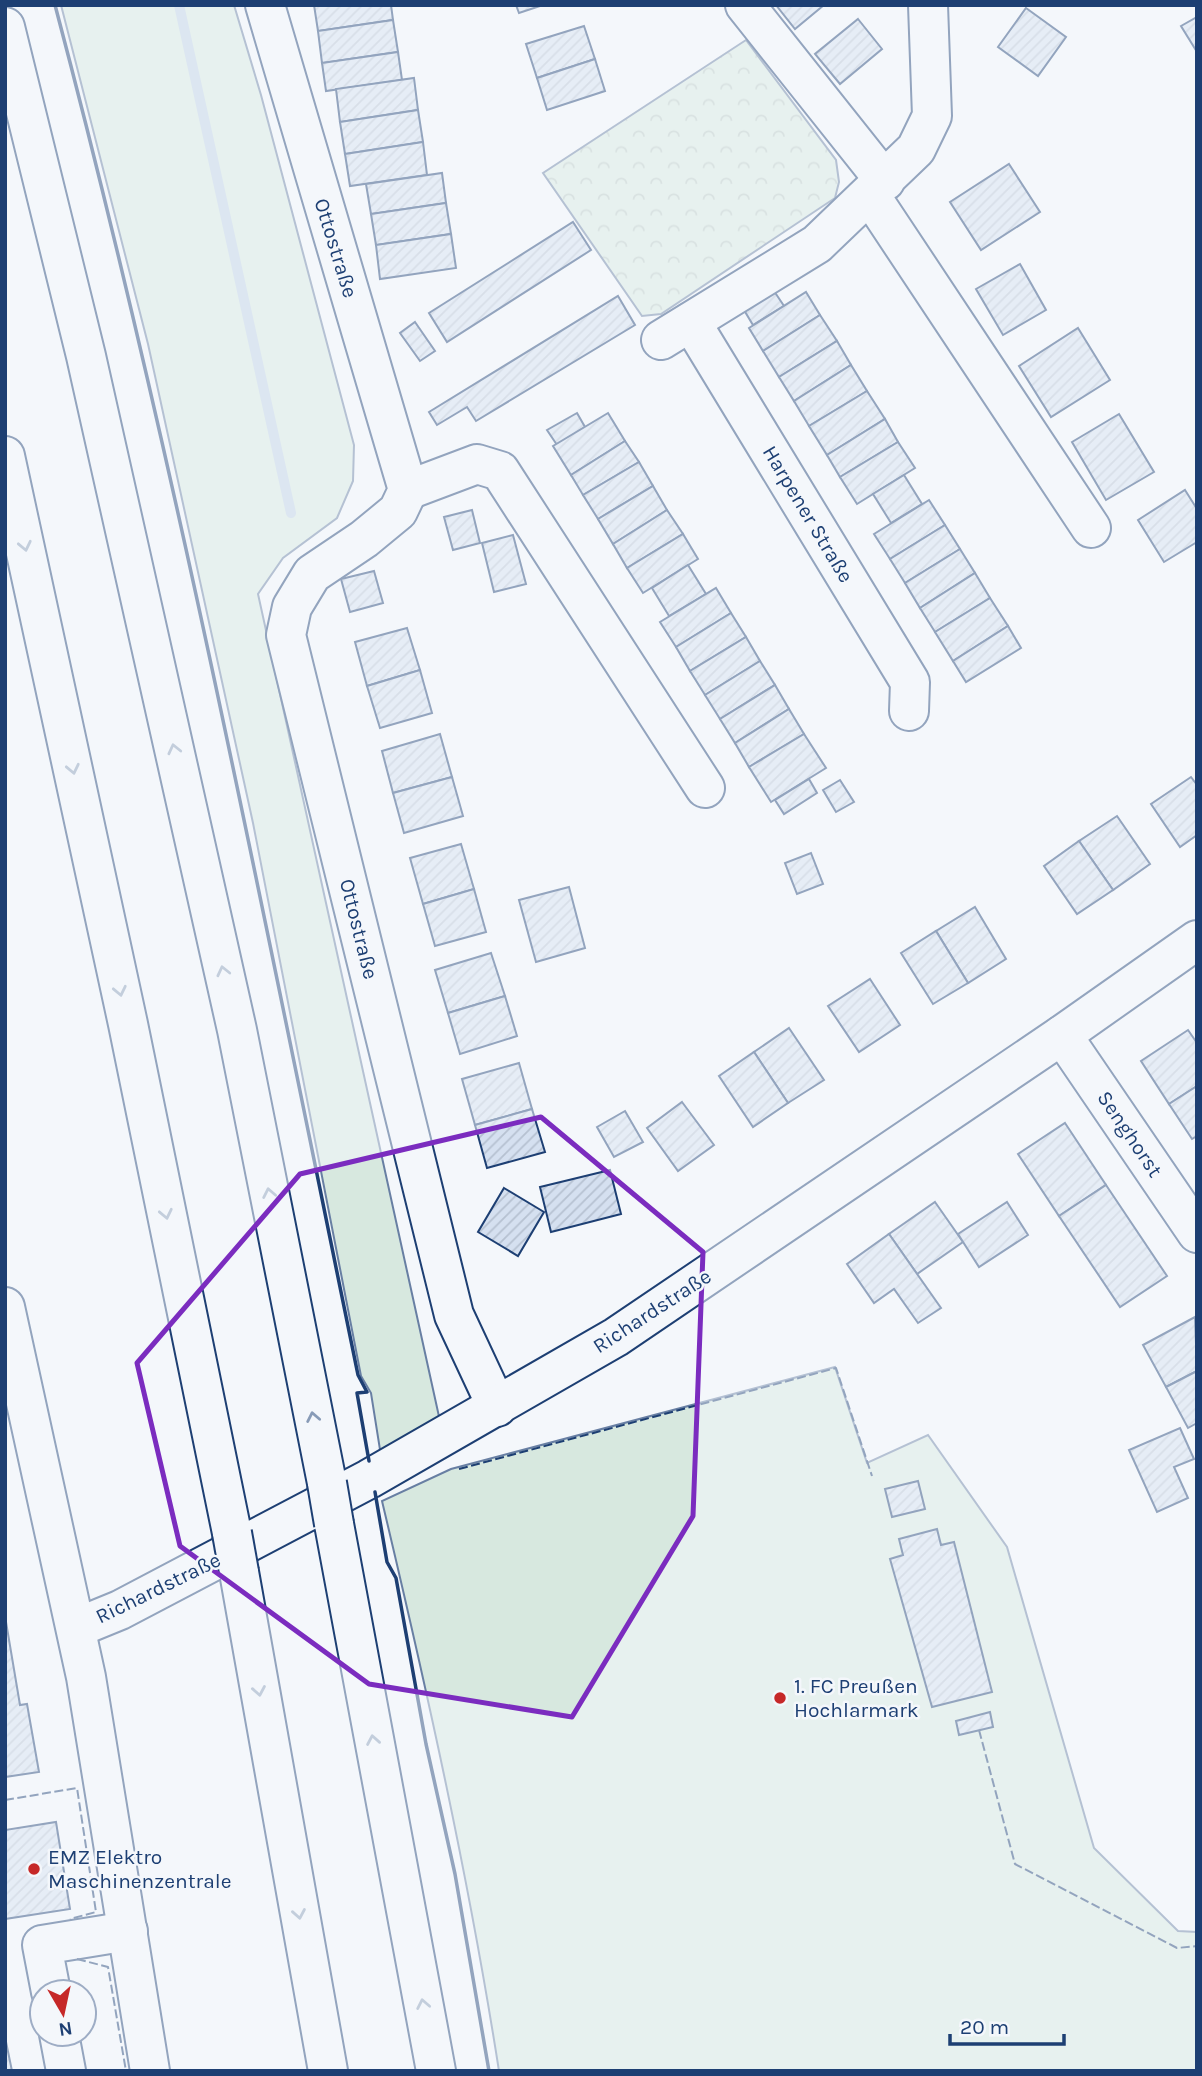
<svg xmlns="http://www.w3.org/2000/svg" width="1202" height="2076" viewBox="0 0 1202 2076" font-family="Karla,sans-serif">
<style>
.green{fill:#d7e8df;stroke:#687fa3;stroke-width:2}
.forest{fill:url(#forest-crowns);stroke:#687fa3;stroke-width:2}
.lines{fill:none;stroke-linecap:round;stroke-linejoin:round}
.stream{stroke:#bed0e5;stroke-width:10}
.building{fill:url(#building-hatch);stroke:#1d3f73;stroke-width:2}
.minor-casing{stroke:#1d3f73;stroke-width:42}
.highway-casing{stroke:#1d3f73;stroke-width:42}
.minor{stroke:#f4f7fb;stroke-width:38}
.highway{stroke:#f4f7fb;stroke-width:38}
.highway-bridge-casing{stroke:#1d3f73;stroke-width:42;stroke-linecap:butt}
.highway-bridge{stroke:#f4f7fb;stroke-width:38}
.fence{stroke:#1d3f73;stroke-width:2;stroke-dasharray:9 3.5;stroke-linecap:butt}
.wall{stroke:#1d3f73;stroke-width:3.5}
.oneway{stroke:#889bb7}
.marked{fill:none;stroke:#7b2cbf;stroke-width:5;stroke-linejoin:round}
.poi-dot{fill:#c62828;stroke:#f4f7fb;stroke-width:2.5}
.labels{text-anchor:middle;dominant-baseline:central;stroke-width:5;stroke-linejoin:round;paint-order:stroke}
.street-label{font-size:21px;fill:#1d3f73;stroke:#f4f7fb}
.poi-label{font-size:21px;fill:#1d3f73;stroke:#f4f7fb;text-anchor:start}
</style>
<defs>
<pattern id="forest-crowns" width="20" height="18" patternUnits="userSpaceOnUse" patternTransform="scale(1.75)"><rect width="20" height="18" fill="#d7e8df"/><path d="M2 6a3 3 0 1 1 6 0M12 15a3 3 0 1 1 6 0" fill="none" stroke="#b8c8c3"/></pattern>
<pattern id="building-hatch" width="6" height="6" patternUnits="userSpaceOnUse" patternTransform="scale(1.75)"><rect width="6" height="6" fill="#d5e0f0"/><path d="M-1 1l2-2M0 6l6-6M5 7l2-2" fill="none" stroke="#b6c1d1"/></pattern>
</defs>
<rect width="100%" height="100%" fill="#f4f7fb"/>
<!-- green -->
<g class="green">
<polygon points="61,5 234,5 261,95 354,445 353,481 337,518 283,558 258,594 440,1421 381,1456 371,1393 361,1376 253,823 148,344"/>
<path d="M835,1367L867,1463L928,1435L1007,1547L1094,1848L1178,1931L1197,1932V2071H499C469,1879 427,1690 382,1501L451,1469Z"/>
</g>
<!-- forest -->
<polygon class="forest" points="746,40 836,160 839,182 835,198 661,314 642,316 543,173"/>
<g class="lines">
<!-- stream -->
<polyline class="stream" points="179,5 291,513"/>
</g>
<!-- building -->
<g class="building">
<polygon points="314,5 391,5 393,20 318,31"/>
<polygon points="516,5 543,5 519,13"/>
<polygon points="776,5 824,5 795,29"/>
<polygon points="1026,8 1066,37 1038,76 998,47"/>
<polygon points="1197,17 1197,52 1181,26"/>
<polygon points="858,19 882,49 840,84 815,54"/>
<polygon points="393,20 398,52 322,63 318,31"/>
<polygon points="584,26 595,59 537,78 526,44"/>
<polygon points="398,52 402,80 326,91 322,63"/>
<polygon points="595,59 605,91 547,110 537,78"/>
<polygon points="414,78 418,110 340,122 336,89"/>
<polygon points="418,110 423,142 345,154 340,122"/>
<polygon points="423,142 427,175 350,186 345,154"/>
<polygon points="1009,164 1040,212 981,250 950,202"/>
<polygon points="442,173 446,203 371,214 366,184"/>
<polygon points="446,203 451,234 376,245 371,214"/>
<polygon points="573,222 591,250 447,342 429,313"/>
<polygon points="451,234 456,268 380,279 376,245"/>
<polygon points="1020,264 1046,310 1003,335 976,289"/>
<polygon points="774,291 784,306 753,325 744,310"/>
<polygon points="806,292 820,315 763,351 749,328"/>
<polygon points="618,296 635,325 476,421 467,407 437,425 429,412"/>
<polygon points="820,315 837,341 779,377 763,351"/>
<polygon points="415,322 435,351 420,361 400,333"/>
<polygon points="1078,328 1110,380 1051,417 1019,366"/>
<polygon points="837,341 851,365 794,401 779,377"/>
<polygon points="851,365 867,391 809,426 794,401"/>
<polygon points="867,391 885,419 827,455 809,426"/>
<polygon points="577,413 585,427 557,445 547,430"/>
<polygon points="608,413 625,441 571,475 553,446"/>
<polygon points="1119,414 1154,472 1106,500 1072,442"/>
<polygon points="885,419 898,442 840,477 827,455"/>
<polygon points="625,441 639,462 583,495 571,475"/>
<polygon points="898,442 915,468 857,504 840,477"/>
<polygon points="639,462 653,486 598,519 583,495"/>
<polygon points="904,475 922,504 891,523 873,494"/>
<polygon points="653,486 667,510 613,544 598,519"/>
<polygon points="1185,490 1197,509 1197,542 1164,562 1138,520"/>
<polygon points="929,500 945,525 890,559 874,534"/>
<polygon points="472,510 480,543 453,550 444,517"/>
<polygon points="667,510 683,534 627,568 613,544"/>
<polygon points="945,525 960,549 905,583 890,559"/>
<polygon points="683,534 698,559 643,593 627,568"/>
<polygon points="513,535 526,584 494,592 482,543"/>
<polygon points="960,549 975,573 920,608 905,583"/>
<polygon points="688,565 706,594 669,616 652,588"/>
<polygon points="374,571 383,603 350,612 341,579"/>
<polygon points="975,573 990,598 935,632 920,608"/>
<polygon points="716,588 731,613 676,647 660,622"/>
<polygon points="990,598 1008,626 953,661 935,632"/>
<polygon points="731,613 746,637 690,671 676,647"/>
<polygon points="1008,626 1021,648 966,682 953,661"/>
<polygon points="407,628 420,670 367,686 355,642"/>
<polygon points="746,637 760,661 705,695 690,671"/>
<polygon points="760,661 775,685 720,719 705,695"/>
<polygon points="420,670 432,713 380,728 367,686"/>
<polygon points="775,685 789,709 735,743 720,719"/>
<polygon points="789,709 804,734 749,767 735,743"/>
<polygon points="440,734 452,777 393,793 382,751"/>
<polygon points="804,734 826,768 771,802 749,767"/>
<polygon points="452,777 463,816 404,833 393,793"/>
<polygon points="1191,777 1197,785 1197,835 1180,847 1151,804"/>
<polygon points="809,779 817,793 784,814 775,800"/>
<polygon points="840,780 854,802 836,812 823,790"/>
<polygon points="1117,816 1150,864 1113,890 1079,841"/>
<polygon points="1079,841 1113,890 1077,914 1044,866"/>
<polygon points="461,844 474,889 423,904 410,858"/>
<polygon points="811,853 823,884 797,894 785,863"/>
<polygon points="569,887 585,948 536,962 519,900"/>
<polygon points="474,889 486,932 435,946 423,904"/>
<polygon points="975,907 1006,959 968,983 936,931"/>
<polygon points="936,931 968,983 933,1004 901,953"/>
<polygon points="491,953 505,996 448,1013 435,970"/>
<polygon points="870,979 900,1025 859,1052 828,1006"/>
<polygon points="505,996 517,1036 460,1054 448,1013"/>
<polygon points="789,1028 824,1080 788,1103 754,1052"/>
<polygon points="1188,1030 1197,1043 1197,1086 1169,1104 1141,1061"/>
<polygon points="754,1052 788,1103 753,1127 719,1076"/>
<polygon points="519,1063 532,1109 475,1125 462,1079"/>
<polygon points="1197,1086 1197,1136 1192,1139 1169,1104"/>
<polygon points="682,1102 714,1145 678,1171 647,1128"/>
<polygon points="532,1109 545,1152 487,1168 475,1125"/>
<polygon points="625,1111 643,1142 614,1157 597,1127"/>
<polygon points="1065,1123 1106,1185 1059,1216 1018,1154"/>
<polygon points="610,1170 621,1214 551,1232 540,1187"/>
<polygon points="1106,1185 1167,1276 1120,1307 1059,1216"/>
<polygon points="504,1188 544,1212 518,1256 478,1232"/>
<polygon points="935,1202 963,1242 917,1274 889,1234"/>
<polygon points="1007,1202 1028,1235 979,1267 958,1234"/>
<polygon points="889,1234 941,1308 918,1323 894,1289 874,1303 847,1264"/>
<polygon points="1195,1317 1197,1371 1166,1387 1143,1345"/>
<polygon points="1197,1371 1197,1423 1188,1428 1166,1387"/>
<polygon points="1180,1428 1194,1459 1174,1467 1188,1498 1157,1512 1129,1450"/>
<polygon points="918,1481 925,1509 892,1517 885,1489"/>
<polygon points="937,1529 941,1545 954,1542 992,1692 932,1707 890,1559 903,1555 899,1539"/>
<polygon points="5,1616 20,1705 27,1704 39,1772 5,1777"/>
<polygon points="990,1712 993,1727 959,1735 956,1721"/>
<polygon points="56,1822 70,1909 5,1919 5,1830"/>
<polygon points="5,2037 12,2071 5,2071"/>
</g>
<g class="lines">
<defs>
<g id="minor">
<polyline points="265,5 408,490 398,511 364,539 312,574 292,607 286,635 454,1315 497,1407"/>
<polyline points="745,5 885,181"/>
<polyline points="870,195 1091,528"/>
<polyline points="691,322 910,682 909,711"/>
<polyline points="661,340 817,244 916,149 932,116 928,5"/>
<polyline points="408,490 477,464 500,471 705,788"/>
<polyline points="1062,1035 1197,1233"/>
<polyline points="5,1307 86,1677 150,2071"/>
<polyline points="76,1628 120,1610 369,1479 616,1337 1062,1035 1197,940"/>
<polyline points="51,1992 42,1945 128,1931"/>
<polyline points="59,2034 66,2071"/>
</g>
<g id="highway">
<polyline points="5,27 86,356 237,1030 327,1483"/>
<polyline points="5,456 128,1024 232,1533"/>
<polyline points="334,1524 436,2071"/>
<polyline points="239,1572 328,2071"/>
</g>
</defs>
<!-- minor casing -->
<use href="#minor" class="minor-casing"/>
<!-- highway casing -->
<use href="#highway" class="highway-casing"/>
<!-- minor -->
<use href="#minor" class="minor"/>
<!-- highway -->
<use href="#highway" class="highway"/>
<defs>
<g id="highway-bridge">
<polyline points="327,1483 334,1524"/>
<polyline points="232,1533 239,1572"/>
</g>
</defs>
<!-- highway-bridge casing -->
<use href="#highway-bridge" class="highway-bridge-casing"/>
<!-- highway-bridge -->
<use href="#highway-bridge" class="highway-bridge"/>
<!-- fence -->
<g class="fence">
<polyline points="459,1469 836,1368 872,1476"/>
<polyline points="979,1730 1015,1864 1177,1948 1197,1946"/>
<polyline points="5,1800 77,1788 96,1912 70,1919"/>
<polyline points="77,1959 108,1967 126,2071"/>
</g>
<!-- wall -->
<g class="wall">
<path d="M55,5C175,458 264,917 358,1375L367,1392L357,1393L369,1461"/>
<polyline points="375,1492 387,1562 396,1578 426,1744 455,1874 489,2071"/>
</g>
</g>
<!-- one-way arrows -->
<defs><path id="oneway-chevron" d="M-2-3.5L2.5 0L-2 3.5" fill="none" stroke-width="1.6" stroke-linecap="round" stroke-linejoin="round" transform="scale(1.75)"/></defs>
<g class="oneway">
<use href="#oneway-chevron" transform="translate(25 546) rotate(78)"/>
<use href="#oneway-chevron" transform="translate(174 749) rotate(-103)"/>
<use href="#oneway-chevron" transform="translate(73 769) rotate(78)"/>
<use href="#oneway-chevron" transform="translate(223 971) rotate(-103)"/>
<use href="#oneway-chevron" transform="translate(120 991) rotate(78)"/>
<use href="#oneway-chevron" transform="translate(269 1193) rotate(-101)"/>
<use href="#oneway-chevron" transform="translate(166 1214) rotate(78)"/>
<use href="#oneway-chevron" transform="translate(313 1417) rotate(-101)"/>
<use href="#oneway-chevron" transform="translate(259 1691) rotate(80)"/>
<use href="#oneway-chevron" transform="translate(373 1740) rotate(-100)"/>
<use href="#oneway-chevron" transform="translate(299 1914) rotate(80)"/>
<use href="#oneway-chevron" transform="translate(423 2004) rotate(-101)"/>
</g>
<!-- marked area -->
<path d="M0 0H1202V2076H0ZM541,1117L703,1252L693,1516L572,1717L369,1684L180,1546L137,1363L300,1174Z" fill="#f4f7fb" fill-opacity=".55" fill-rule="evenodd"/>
<path class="marked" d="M541,1117L703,1252L693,1516L572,1717L369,1684L180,1546L137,1363L300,1174Z"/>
<!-- markers -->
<g class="poi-dot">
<circle cx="780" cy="1698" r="7"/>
<circle cx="34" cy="1869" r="7"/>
</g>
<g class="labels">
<!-- street labels -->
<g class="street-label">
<text transform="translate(336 248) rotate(73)">Ottostraße</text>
<text transform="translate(808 514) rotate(59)">Harpener Straße</text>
<text transform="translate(359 929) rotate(76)">Ottostraße</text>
<text transform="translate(1130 1134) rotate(56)">Senghorst</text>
<text transform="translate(652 1311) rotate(-33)">Richardstraße</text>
<text transform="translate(158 1588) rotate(-26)">Richardstraße</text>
</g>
<!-- poi labels -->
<g class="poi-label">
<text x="794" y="1686">1. FC Preußen<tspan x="794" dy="24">Hochlarmark</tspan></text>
<text x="48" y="1857">EMZ Elektro<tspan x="48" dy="24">Maschinenzentrale</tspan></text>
</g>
</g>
<!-- border -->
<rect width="1202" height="2076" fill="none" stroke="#1d3f73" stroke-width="14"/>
<!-- north arrow -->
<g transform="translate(63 2013) rotate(171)"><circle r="33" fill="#f4f7fb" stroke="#9eadc5" stroke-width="2"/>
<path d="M0-5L12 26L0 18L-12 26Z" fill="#c62828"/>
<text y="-10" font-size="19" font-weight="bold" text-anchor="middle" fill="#1d3f73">N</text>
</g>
<!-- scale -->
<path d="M950 2034v10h114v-10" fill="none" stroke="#1d3f73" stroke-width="3.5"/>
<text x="960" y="2034" font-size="21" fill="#1d3f73" stroke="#f4f7fb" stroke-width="5" paint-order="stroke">20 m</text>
</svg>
